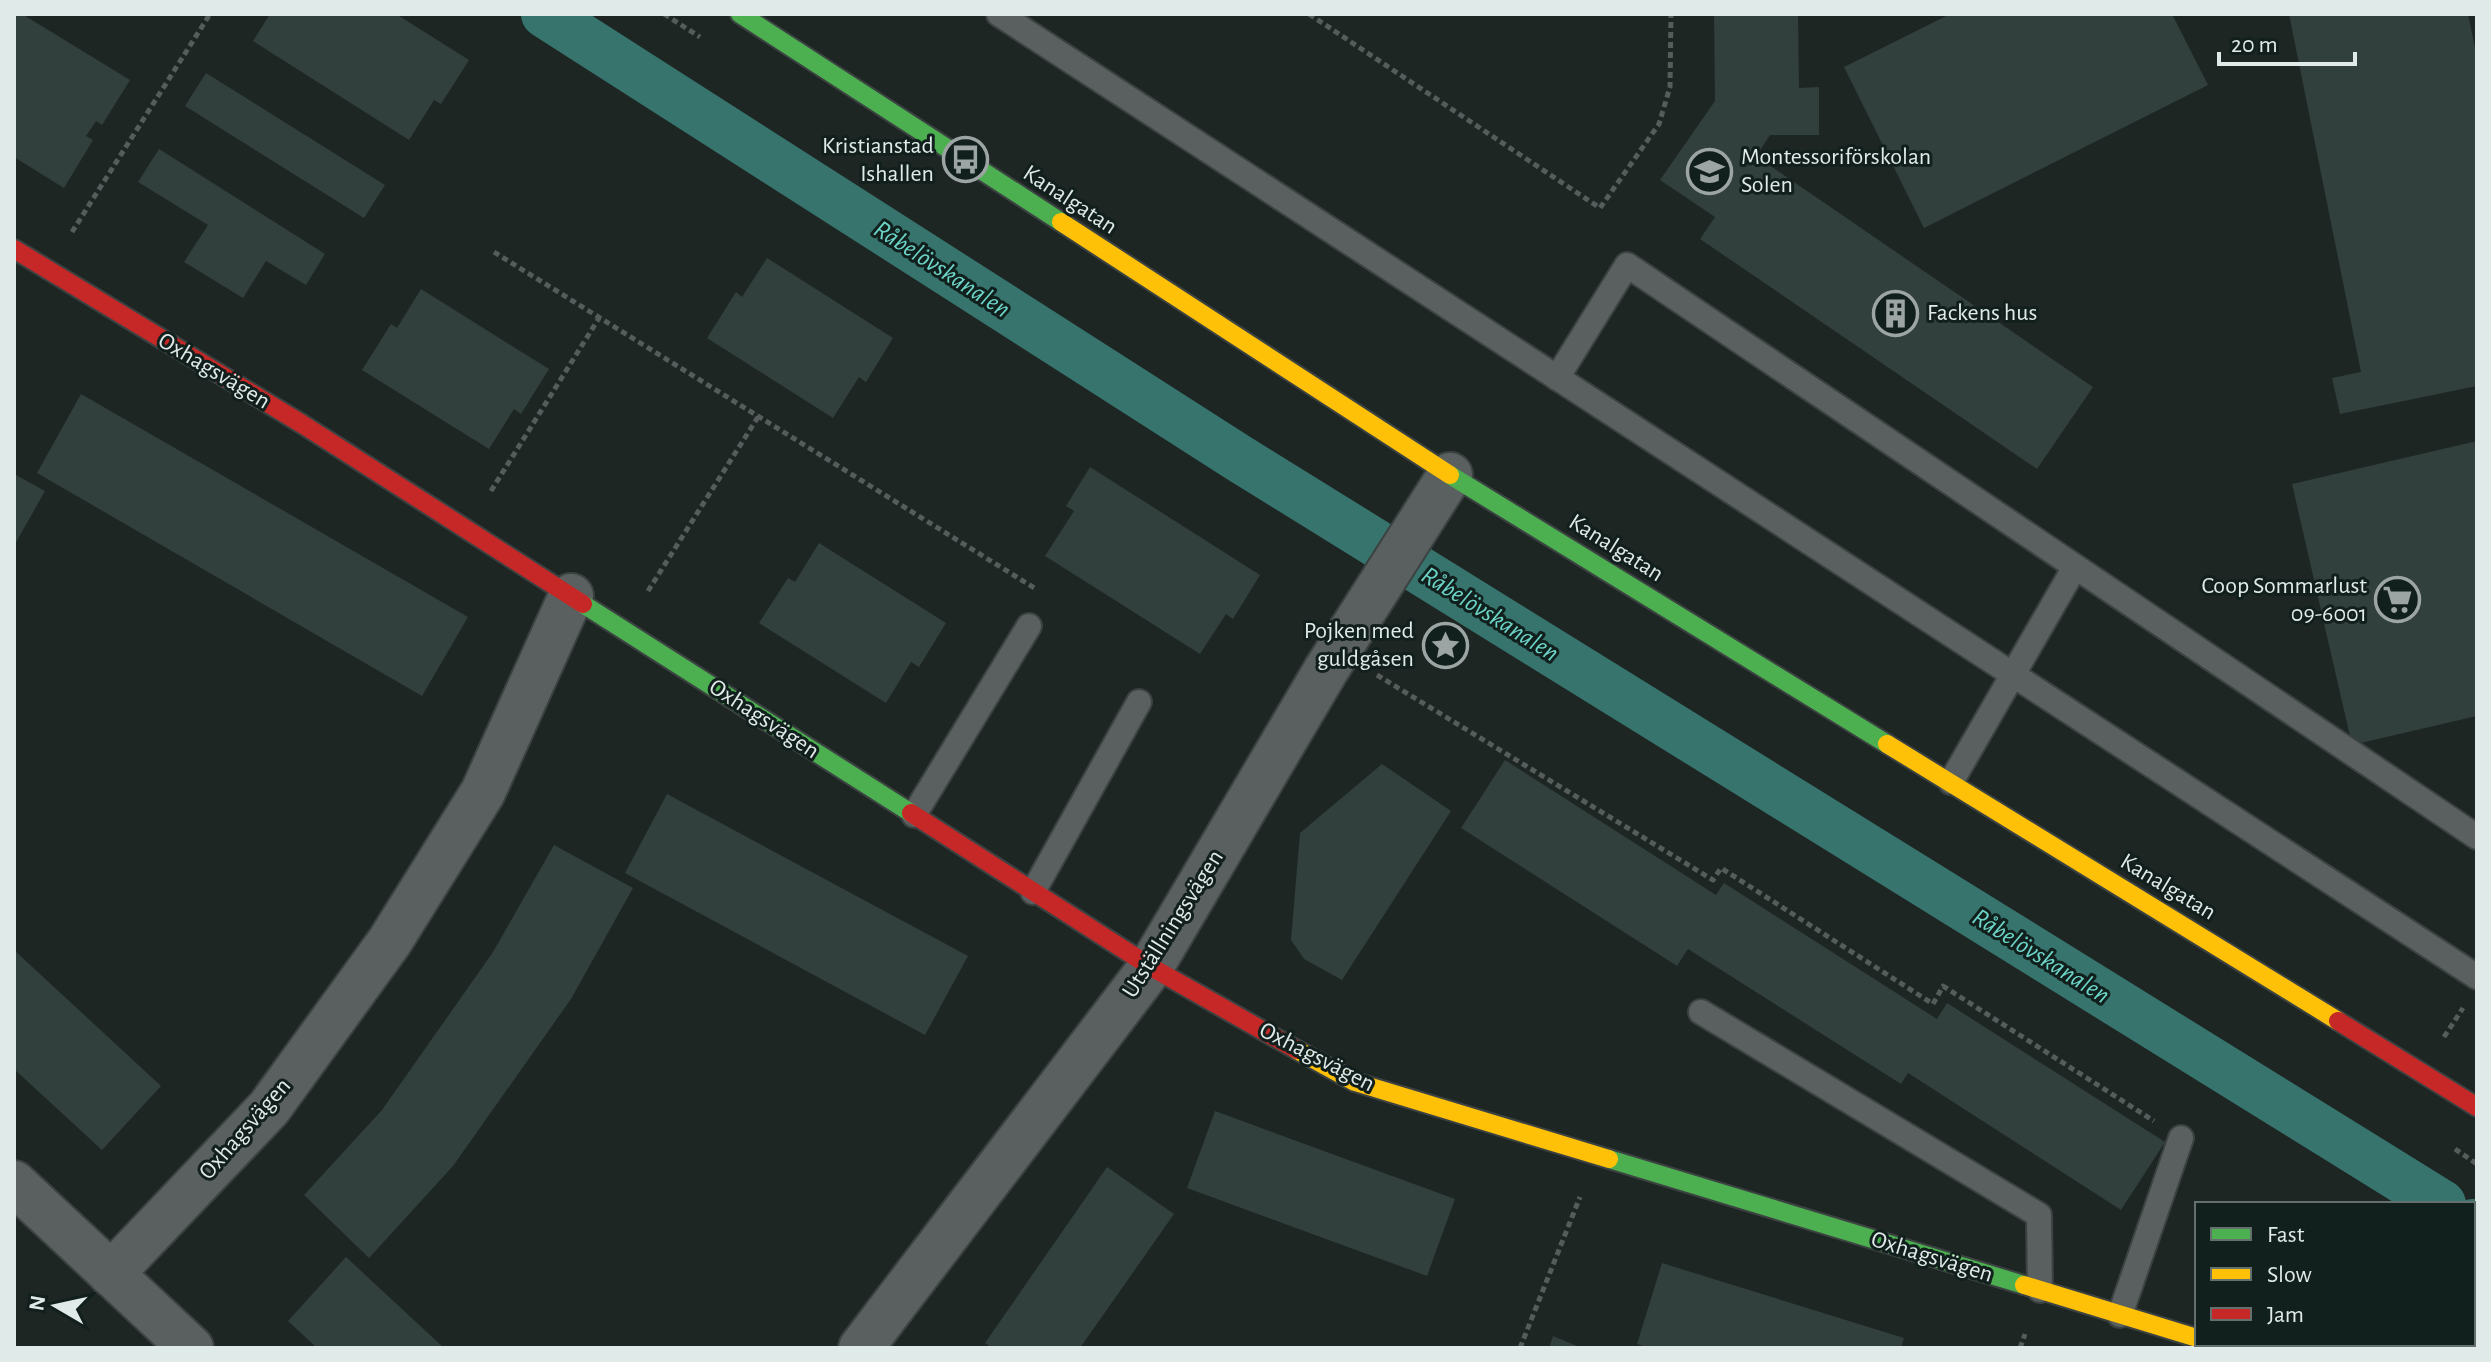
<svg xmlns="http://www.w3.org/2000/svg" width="2491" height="1362" viewBox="0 0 2491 1362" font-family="'Alegreya Sans',sans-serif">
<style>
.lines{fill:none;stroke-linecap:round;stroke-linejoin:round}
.canal{stroke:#37746d;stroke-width:48}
.building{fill:#313f3d}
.lane-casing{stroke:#3b4241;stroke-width:28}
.street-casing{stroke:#3b4241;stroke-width:48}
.fast-casing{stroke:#3b4241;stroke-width:22}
.slow-casing{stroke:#3b4241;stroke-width:22}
.jam-casing{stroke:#3b4241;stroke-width:22}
.path{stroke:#555c5b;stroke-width:5;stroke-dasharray:6 4;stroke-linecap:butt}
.lane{stroke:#5a605f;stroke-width:24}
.street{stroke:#5a605f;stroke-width:44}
.fast{stroke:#4caf50;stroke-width:18}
.slow{stroke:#ffc107;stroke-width:18}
.jam{stroke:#c62828;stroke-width:18}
.labels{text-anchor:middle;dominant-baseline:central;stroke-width:6;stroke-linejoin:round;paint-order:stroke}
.poi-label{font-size:24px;fill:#e0eae8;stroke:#111f1d;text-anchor:end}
.street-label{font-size:24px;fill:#e0eae8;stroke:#111f1d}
.water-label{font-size:26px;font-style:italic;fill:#6cd4c6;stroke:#111f1d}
</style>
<rect width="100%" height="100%" fill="#1e2624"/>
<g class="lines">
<!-- canal -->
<g class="canal">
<polyline points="545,14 1237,457 2442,1204"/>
<polyline points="2473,1223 2477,1226"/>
</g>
</g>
<!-- building -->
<g class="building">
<polygon points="14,14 22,14 130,80 102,125 96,121 86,136 93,140 64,188 14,157"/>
<polygon points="270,14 396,14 469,60 441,104 434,100 409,140 253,41"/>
<polygon points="1714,14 1798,14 1799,88 1819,87 1819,135 1770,135 1756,156 2093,387 2037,469 1700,239 1715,217 1660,180 1715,101"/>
<polygon points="1950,14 2172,14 2208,85 1924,228 1844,67"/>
<polygon points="2289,14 2468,14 2477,57 2477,386 2340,414 2332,378 2361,372"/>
<polygon points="206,73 385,185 364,218 185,106"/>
<polygon points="159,149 325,254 306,285 266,261 243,298 184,262 208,225 138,182"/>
<polygon points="767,258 893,338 866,382 859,377 833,418 707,338 736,292 742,297"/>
<polygon points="421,289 549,369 521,414 514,409 489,449 362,370 391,324 397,328"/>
<polygon points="81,394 468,617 422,696 37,473"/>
<polygon points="2477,441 2477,716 2352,745 2292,484"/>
<polygon points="1090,467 1260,575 1233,619 1226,614 1200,654 1045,556 1074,511 1066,506"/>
<polygon points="14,474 45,491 14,546"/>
<polygon points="819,543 946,623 919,667 911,662 886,703 759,623 788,578 795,582"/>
<polygon points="1505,760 1716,895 1724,883 1937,1019 1947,1003 2165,1142 2121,1210 1908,1073 1901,1084 1688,949 1677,966 1461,828"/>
<polygon points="1382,764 1451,811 1342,980 1304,959 1291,940 1300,833"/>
<polygon points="667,794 968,956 925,1035 625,873"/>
<polygon points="554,845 633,888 571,999 453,1166 369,1258 304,1195 382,1110 493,952"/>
<polygon points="14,950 161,1086 102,1150 14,1069"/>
<polygon points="1215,1111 1455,1199 1427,1276 1187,1188"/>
<polygon points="1107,1167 1174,1214 1080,1348 992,1348 985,1343"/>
<polygon points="346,1257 444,1348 317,1348 288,1321"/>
<polygon points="1662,1263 1904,1338 1901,1348 1649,1348 1637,1344"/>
<polygon points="1553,1336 1582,1348 1549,1348"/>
</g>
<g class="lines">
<defs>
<g id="lane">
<polyline points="999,14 2477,977"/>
<polyline points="1557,378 1627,265 2477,837"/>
<polyline points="1951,782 2075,567"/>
<polyline points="914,815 1029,626"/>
<polyline points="1033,892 1139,702"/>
<polyline points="1701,1012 2039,1215 2040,1290"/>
<polyline points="2120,1315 2181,1138"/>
</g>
<g id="street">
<polyline points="14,1183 191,1348"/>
<polyline points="111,1274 269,1108 390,941 483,792 571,596"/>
<polyline points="2217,1344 2230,1348"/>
<polyline points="861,1348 1151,967 1326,670 1450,475"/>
</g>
<g id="fast">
<polyline points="740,14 1061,222"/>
<polyline points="1450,475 1887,744"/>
<polyline points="583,604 911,813"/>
<polyline points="1609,1159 2024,1285"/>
</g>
<g id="slow">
<polyline points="1061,222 1450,475"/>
<polyline points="1887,744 2338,1021"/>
<polyline points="1297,1050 1355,1082 1609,1159"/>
<polyline points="2024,1285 2197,1338"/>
</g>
<g id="jam">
<polyline points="14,249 302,424 583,604"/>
<polyline points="911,813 1151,967 1297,1050"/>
<polyline points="2338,1021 2477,1107"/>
</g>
</defs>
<!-- lane casing -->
<use href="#lane" class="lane-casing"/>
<!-- street casing -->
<use href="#street" class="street-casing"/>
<!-- fast casing -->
<use href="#fast" class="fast-casing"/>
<!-- slow casing -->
<use href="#slow" class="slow-casing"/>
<!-- jam casing -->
<use href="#jam" class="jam-casing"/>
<!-- path -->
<g class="path">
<polyline points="664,14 700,37"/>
<polyline points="1309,14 1600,208 1659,124 1670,87 1671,14"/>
<polyline points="72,232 210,14"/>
<polyline points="494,252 1036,589"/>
<polyline points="491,491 599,318"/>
<polyline points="648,591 758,417"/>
<polyline points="1377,675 1713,880 1721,868 1933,1004 1943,986 2154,1121"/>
<polyline points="2444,1037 2463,1008"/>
<polyline points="2455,1149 2477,1164"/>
<polyline points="1520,1348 1580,1197"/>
<polyline points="2020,1348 2025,1334"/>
</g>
<!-- lane -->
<use href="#lane" class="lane"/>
<!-- street -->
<use href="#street" class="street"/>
<!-- fast -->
<use href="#fast" class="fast"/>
<!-- slow -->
<use href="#slow" class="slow"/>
<!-- jam -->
<use href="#jam" class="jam"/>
</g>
<!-- icons -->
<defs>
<symbol id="bus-ring" viewBox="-11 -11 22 22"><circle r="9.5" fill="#111f1d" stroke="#9ca5a3" stroke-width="1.5"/><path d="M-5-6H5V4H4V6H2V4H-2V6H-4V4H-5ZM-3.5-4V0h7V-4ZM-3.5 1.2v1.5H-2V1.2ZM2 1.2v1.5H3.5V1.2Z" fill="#9ca5a3"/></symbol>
<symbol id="school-ring" viewBox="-11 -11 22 22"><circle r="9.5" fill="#111f1d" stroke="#9ca5a3" stroke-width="1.5"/><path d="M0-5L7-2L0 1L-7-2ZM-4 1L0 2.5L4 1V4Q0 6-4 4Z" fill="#9ca5a3"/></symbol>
<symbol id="building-ring" viewBox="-11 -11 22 22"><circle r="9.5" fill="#111f1d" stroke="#9ca5a3" stroke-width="1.5"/><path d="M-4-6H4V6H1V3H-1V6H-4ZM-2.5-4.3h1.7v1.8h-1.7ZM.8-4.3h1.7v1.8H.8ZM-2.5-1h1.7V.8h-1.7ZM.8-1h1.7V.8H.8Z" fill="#9ca5a3"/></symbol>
<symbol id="supermarket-ring" viewBox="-11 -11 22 22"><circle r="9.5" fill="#111f1d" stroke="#9ca5a3" stroke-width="1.5"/><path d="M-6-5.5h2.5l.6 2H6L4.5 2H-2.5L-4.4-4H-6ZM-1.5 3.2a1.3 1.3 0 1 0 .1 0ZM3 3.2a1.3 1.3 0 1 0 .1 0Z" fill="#9ca5a3"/></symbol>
<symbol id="sight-ring" viewBox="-11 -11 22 22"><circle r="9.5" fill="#111f1d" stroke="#9ca5a3" stroke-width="1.5"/><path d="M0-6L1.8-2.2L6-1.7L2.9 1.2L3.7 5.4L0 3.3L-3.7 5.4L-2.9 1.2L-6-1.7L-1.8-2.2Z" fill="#9ca5a3"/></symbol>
</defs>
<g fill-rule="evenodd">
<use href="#bus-ring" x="940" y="134" width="51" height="51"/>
<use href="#school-ring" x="1684" y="146" width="51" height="51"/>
<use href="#building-ring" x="1870" y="288" width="51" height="51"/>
<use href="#supermarket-ring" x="2372" y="574" width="51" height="51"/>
<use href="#sight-ring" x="1420" y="620" width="51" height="51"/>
</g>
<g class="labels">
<!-- poi labels -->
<g class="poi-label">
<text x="934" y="146">Kristianstad<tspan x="934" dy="28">Ishallen</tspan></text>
<text x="1741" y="157" text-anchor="start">Montessoriförskolan<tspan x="1741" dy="28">Solen</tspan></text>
<text x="1927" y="313" text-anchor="start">Fackens hus</text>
<text x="2367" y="586">Coop Sommarlust<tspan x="2367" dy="28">09-6001</tspan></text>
<text x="1414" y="631">Pojken med<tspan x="1414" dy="28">guldgåsen</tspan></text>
</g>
<!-- street labels -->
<g class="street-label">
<text transform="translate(1070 200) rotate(33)">Kanalgatan</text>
<text transform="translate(214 371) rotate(31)">Oxhagsvägen</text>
<text transform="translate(1616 548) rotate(32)">Kanalgatan</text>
<text transform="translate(764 719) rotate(33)">Oxhagsvägen</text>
<text transform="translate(2168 887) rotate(31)">Kanalgatan</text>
<text transform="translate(1173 924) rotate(-58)">Utställningsvägen</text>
<text transform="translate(1317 1057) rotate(27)">Oxhagsvägen</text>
<text transform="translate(245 1129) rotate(-49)">Oxhagsvägen</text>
<text transform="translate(1932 1257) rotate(17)">Oxhagsvägen</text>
</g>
<!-- water labels -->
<g class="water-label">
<text transform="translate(942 269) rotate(33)">Råbelövskanalen</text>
<text transform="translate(1490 614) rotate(32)">Råbelövskanalen</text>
<text transform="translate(2041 956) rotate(32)">Råbelövskanalen</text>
</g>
</g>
<!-- border -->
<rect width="2491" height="1362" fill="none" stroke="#e0eae8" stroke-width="32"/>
<!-- legend -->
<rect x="2195" y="1202" width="280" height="144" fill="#111f1d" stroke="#64706e" stroke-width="2"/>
<rect x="2211" y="1228" width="40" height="12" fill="#4caf50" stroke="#64706e" stroke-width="2"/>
<text x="2267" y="1242" font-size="24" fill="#e0eae8">Fast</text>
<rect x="2211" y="1268" width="40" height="12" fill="#ffc107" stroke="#64706e" stroke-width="2"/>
<text x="2267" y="1282" font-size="24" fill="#e0eae8">Slow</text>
<rect x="2211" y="1308" width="40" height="12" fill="#c62828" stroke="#64706e" stroke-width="2"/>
<text x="2267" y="1322" font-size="24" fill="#e0eae8">Jam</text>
<!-- north arrow -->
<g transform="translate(56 1306) rotate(279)" stroke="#111f1d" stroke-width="6" paint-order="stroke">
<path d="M0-6L14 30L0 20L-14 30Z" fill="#e0eae8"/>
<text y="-12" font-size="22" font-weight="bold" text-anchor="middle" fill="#e0eae8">N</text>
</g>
<!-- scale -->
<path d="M2219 52v12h136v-12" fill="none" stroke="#e0eae8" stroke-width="4"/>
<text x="2231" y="52" font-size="24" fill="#e0eae8" stroke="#111f1d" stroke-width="6" paint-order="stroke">20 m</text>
</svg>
